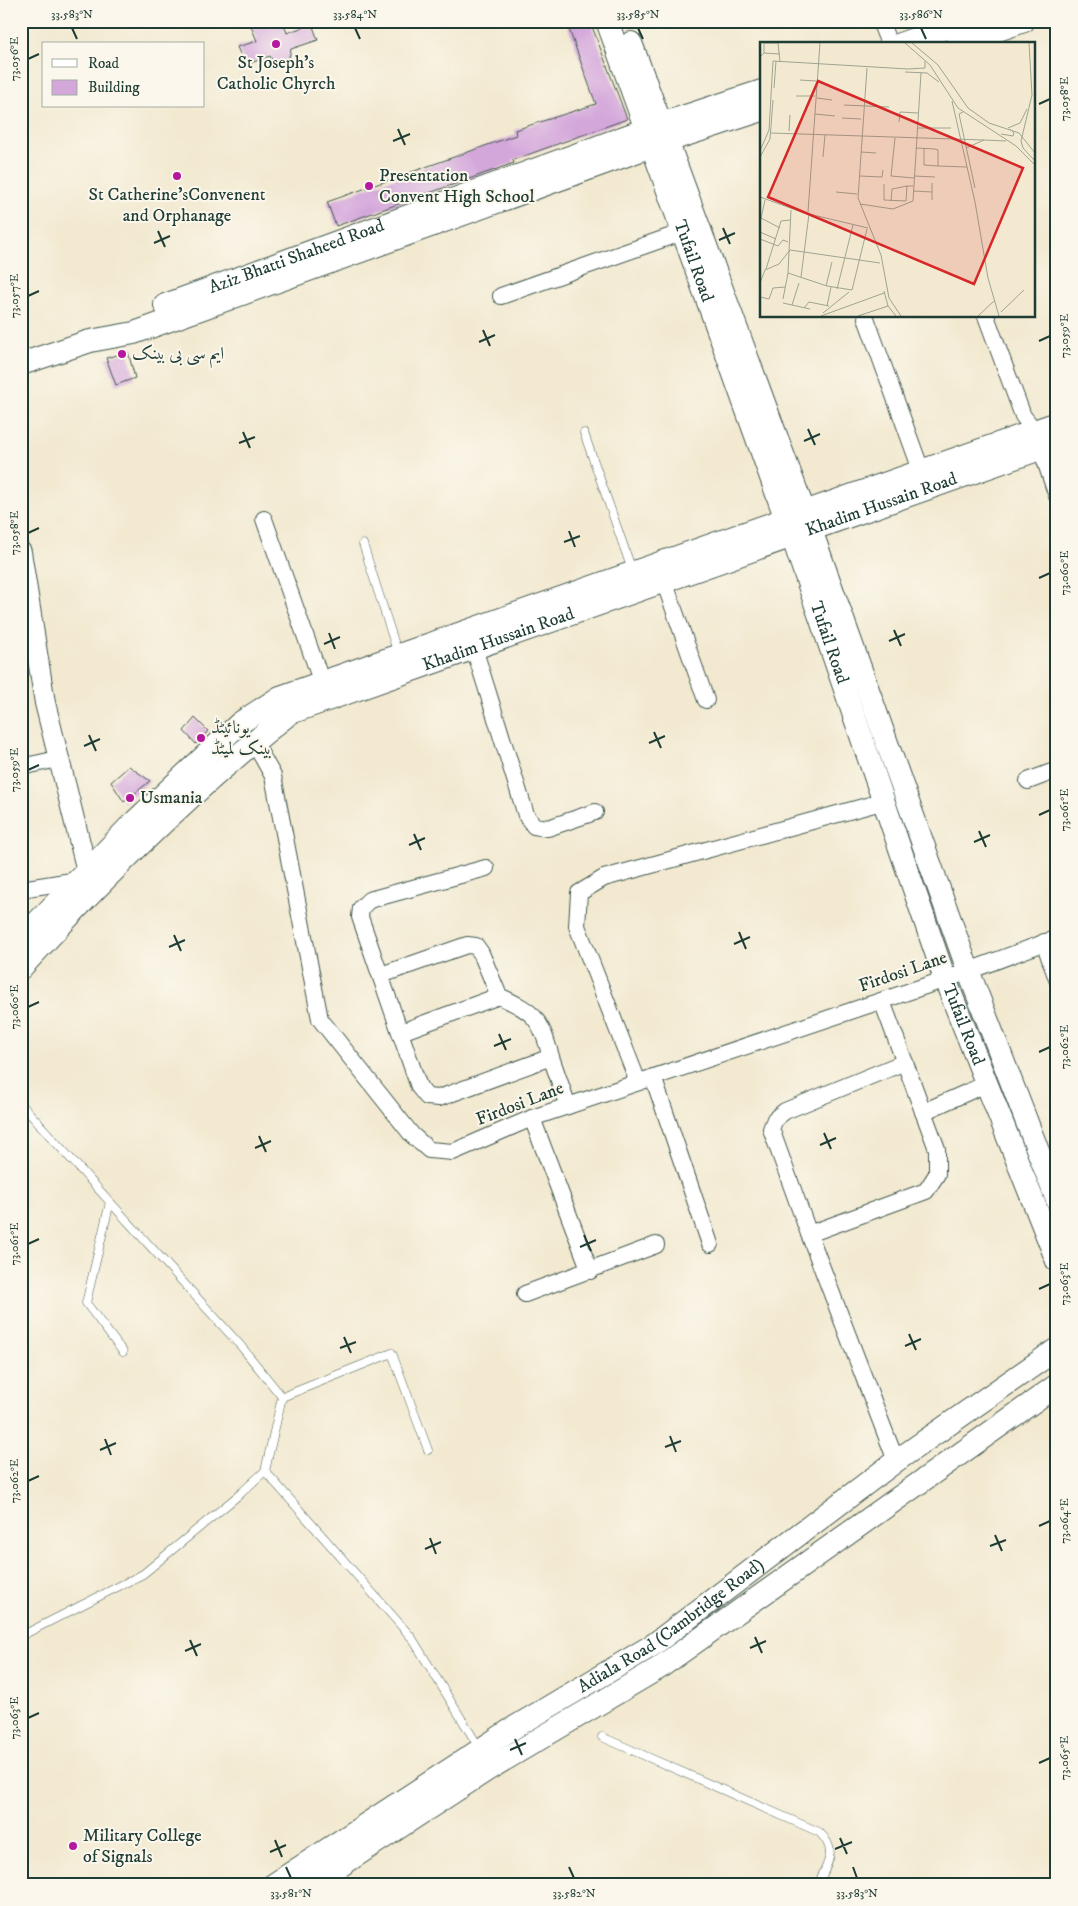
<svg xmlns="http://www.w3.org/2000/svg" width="1078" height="1906" viewBox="0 0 1078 1906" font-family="'IM FELL DW Pica',Amiri,serif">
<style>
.building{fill:#d4a7db}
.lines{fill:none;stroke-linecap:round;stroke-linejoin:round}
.service-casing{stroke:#3f574b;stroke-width:9}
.minor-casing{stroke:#3f574b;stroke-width:18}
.tertiary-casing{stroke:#3f574b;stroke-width:22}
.secondary-casing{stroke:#3f574b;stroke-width:24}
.service{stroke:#fff;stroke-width:8}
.minor{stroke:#fff;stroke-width:16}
.tertiary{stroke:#fff;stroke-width:20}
.secondary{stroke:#fff;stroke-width:22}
.ticks{fill:none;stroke:#1f3d34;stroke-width:2}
.poi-dot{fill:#b5179e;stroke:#fbf7ec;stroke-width:2}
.labels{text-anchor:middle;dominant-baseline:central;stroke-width:4;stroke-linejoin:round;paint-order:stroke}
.poi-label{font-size:18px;fill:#1f3d34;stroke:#fbf7ec;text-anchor:start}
.street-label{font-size:18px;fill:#1f3d34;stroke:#fbf7ec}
.inset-road{fill:none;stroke:#9ea492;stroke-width:1}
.view{fill:#d62828;fill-opacity:0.15;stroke:#d62828;stroke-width:2.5}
.inset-edge{fill:none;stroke:#1f3d34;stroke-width:2.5}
.neatline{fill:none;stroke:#1f3d34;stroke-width:2}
.ticks-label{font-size:12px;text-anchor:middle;fill:#1f3d34}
</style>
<rect width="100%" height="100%" fill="#fbf7ec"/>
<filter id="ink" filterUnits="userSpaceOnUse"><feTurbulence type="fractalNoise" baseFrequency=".02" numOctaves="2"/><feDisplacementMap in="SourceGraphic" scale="10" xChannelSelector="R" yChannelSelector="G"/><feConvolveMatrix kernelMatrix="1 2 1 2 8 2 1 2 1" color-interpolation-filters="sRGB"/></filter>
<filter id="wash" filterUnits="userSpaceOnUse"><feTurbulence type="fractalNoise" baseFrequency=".0096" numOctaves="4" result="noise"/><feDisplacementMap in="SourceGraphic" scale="20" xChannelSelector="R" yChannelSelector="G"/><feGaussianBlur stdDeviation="1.12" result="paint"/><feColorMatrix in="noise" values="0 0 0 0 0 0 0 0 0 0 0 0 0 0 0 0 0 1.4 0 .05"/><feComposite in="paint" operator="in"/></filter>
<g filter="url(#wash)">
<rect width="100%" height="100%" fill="#f2e9d0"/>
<g id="blocks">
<!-- building -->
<g class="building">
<polygon points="249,21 283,21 287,33 312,24 318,40 291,49 288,62 273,62 270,56 245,65 237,47 257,41"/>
<polygon points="566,21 590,21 627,119 513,160 514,163 336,226 327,202 516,135 515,130 596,104"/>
<polygon points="128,352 135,378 116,385 106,358"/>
<polygon points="195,718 208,731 196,744 184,731"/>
<polygon points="129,766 150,781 124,802 111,782"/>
</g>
</g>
</g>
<g filter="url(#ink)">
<use href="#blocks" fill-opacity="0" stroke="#3f574b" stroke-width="1"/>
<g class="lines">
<defs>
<g id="service">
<polyline points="584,433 632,570"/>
<polyline points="363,544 398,654"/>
<polyline points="21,1104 240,1345 282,1397 265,1471 240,1494 143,1574 21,1636"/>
<polyline points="110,1202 86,1303 123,1352"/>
<polyline points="282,1397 392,1353 428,1450"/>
<polyline points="265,1471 412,1638 480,1749"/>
<path d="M602,1737L819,1832C839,1851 827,1863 818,1885"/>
</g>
<g id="minor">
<polyline points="880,21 889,44"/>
<polyline points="501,296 683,232"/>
<polyline points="986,316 1023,416 1035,431 1057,496"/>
<polyline points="866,318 921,470"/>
<polyline points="264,519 322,683"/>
<polyline points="664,581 706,700"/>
<polyline points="474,648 526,815 534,826 548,828 595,812"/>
<polyline points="254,742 273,776 320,1019 412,1135 429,1150 453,1152 532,1118 955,976 1057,938"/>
<polyline points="21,767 58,759"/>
<polyline points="1028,781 1057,770"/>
<polyline points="486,868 369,900 361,908 360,917 419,1087 427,1097 439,1098 551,1057 568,1106"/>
<polyline points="21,889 78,880"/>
<polyline points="1044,942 1057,979"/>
<path d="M381,975L467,945L476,946L481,953L499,996C536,1013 540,1018 551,1057"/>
<polyline points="882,1001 937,1149 937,1174 926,1191 809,1234 771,1129 775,1119 785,1111 905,1062"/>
<polyline points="401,1032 499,996"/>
<polyline points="653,1077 710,1244"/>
<polyline points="638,1082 577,926 579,893 604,878 885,801"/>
<polyline points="923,1112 986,1084"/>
<polyline points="532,1118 590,1271"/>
<polyline points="809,1234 896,1461"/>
<polyline points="525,1294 656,1245"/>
</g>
<polyline id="tertiary" points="21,552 45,703 90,883"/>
<g id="secondary">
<path id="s1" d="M607,21L792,536L945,979L1057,1261"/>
<polyline points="631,43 811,530 968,970 1057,1200"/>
<polyline points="900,44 966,21"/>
<polyline points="957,44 1024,21"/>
<path id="s2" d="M165,305L646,129L762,91"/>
<polyline points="21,364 90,341 134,333 652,146 762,110"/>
<polyline points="21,939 130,826 240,723 280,697 1057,423"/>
<path id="s3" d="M21,968C104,877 193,789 290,713L1057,443"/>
<path id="s4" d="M273,1885L515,1727L653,1645L896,1461L1057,1349"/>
<polyline points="311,1885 487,1770 659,1668 1057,1385"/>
</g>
</defs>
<!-- service casing -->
<use href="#service" class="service-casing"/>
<!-- minor casing -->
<use href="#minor" class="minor-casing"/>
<!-- tertiary casing -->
<use href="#tertiary" class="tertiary-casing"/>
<!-- secondary casing -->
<use href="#secondary" class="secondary-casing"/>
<!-- service -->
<use href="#service" class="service"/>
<!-- minor -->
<use href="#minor" class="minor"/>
<!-- tertiary -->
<use href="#tertiary" class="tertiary"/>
<!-- secondary -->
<use href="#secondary" class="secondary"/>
</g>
</g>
<!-- ticks -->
<path class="ticks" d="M72,28L77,39M355,28L360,39M638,28L643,39M921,28L926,39M28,59L39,54M1039,104L1050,99M398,129L405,145M393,141L410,134M723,228L730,244M158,231L165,247M719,240L735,233M154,243L170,236M28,296L39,291M483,330L490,346M1039,341L1050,336M479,342L495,335M808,429L815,445M243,432L250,448M804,441L820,434M239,443L255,437M569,531L575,547M28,533L39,528M564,542L580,536M1039,578L1050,573M894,630L901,646M329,633L335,649M889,641L905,634M324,644L340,637M654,732L661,748M89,735L96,751M649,743L665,736M84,746L100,739M28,770L39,765M1039,815L1050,810M979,831L986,847M414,834L421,850M974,842L990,835M409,845L425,838M739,932L746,949M174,935L181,951M734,944L750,937M169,947L185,940M28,1007L39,1002M499,1034L506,1050M494,1046L511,1039M1039,1052L1050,1047M824,1133L831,1149M259,1136L266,1152M820,1145L836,1138M255,1148L271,1141M584,1235L591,1251M28,1244L39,1239M580,1247L596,1240M1039,1289L1050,1284M909,1334L916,1350M344,1337L351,1353M905,1346L921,1339M340,1348L356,1342M670,1436L676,1452M105,1439L111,1455M665,1447L681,1441M100,1450L116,1443M28,1481L39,1476M1039,1526L1050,1521M995,1535L1002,1551M430,1538L436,1554M990,1546L1006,1540M425,1549L441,1542M755,1637L762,1653M190,1640L197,1656M750,1648L766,1641M185,1651L201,1644M28,1718L39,1713M515,1739L522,1755M510,1750L526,1743M1039,1763L1050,1758M840,1838L847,1854M275,1840L282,1857M835,1849L852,1842M270,1852L286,1845M286,1867L291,1878M569,1867L574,1878M853,1867L857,1878"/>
<!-- markers -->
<g class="poi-dot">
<circle cx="276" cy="44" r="5"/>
<circle cx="177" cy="176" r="5"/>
<circle cx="369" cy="186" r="5"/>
<circle cx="122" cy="354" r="5"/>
<circle cx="201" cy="738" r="5"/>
<circle cx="130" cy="798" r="5"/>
<circle cx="73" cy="1846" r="5"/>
</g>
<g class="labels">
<!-- poi labels -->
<g class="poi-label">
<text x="276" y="63" text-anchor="middle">St Joseph's<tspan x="276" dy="21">Catholic Chyrch</tspan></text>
<text x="379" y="176">Presentation<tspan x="379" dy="21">Convent High School</tspan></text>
<text x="177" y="195" text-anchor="middle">St Catherine'sConvenent<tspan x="177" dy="21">and Orphanage</tspan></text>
<text x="132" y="354">ایم سی بی بینک</text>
<text x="211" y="728">یونائیٹڈ<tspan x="211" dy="21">بینک لمیٹڈ</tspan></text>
<text x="140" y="798">Usmania</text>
<text x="83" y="1836">Military College<tspan x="83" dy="21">of Signals</tspan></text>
</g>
<!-- street labels -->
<g class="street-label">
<text stroke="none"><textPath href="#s2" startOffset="140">Aziz Bhatti Shaheed Road</textPath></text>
<text stroke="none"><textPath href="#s1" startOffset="255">Tufail Road</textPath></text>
<text stroke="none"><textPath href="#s3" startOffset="998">Khadim Hussain Road</textPath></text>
<text stroke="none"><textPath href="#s3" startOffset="592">Khadim Hussain Road</textPath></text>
<text stroke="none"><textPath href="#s1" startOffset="660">Tufail Road</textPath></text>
<text transform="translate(903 972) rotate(-19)">Firdosi Lane</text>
<text stroke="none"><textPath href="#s1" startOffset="1065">Tufail Road</textPath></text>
<text transform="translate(520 1104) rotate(-21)">Firdosi Lane</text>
<text stroke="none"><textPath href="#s4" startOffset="475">Adiala Road (Cambridge Road)</textPath></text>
</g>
</g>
<!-- overview -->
<g transform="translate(760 42)">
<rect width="275" height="275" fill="#f2e9d0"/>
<path class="inset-road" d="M5,1H18L20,20M145,1L170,23L198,66L256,104L275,123M152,1L178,23L208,66L229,81L259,91L275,111M269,1L272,53L261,99L263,106L275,119M4,11L20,12M0,15L4,11V1M107,26L98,156L121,213L129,256L141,274M148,27L165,26V19M145,30L167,31L179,40M40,38L56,39M14,46L16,19M36,54H55M57,56L72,58M192,59L215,160L228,236L239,274M84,63L129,65M203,70L199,72L215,146M55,72L75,74M82,76L101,77M139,80L140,70L158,71M158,86H191M248,86L260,81L267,67M29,89L30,73M11,91L224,98M241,92L253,94L254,91L250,87M135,96L131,134L154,136M156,106L175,107L178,108V124L164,123V106M206,106L224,98L246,99M0,109L9,88L13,19L148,27M101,110L116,111M0,115L10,97L13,58M63,115L65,93M178,124L207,125M100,134L122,135L123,128M154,134L175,135M124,142V158L146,159L147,144H153M153,149L172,150M76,150L97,152M0,155L47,172M172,158V141M131,159L132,147L147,144M100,162L133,167L153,159L161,31M31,168L28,231L67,244L92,248L107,187M48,170L60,1M49,172L108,186M1,176L20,186M0,181L5,158M0,190L16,197M0,197L18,204L23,198L28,200M6,227L21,179L30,178M41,235L49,172M0,241L5,228L19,222L30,208L120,221M66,244L72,220M77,247L93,183M124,249L128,264L136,274M0,255L9,257L13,246L25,245M23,257L28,231M23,261L50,267M32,263L39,241M67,264L71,245M44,266L49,260L69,264M241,270L264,248M63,271L89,250M61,274L124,251M98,274L128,264M218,274L234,259"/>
<path class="view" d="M58,39L263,126L214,242L8,155Z"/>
<rect width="275" height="275" class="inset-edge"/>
</g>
<!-- margin -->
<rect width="1078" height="1906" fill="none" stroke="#fbf7ec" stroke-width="55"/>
<!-- legend -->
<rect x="42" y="42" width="162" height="65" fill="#fbf7ec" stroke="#a3ada2"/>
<rect x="52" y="59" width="25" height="8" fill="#ffffff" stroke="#a3ada2"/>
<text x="88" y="68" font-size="15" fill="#1f3d34">Road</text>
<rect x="52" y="80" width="25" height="15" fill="#d4a7db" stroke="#a3ada2"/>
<text x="88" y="92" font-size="15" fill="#1f3d34">Building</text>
<rect x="28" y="28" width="1022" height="1850" class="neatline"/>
<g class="ticks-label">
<text x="72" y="18">33.583°N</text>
<text x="355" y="18">33.584°N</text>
<text x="638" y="18">33.585°N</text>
<text x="921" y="18">33.586°N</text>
<text transform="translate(14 59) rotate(-90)" y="4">73.056°E</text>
<text transform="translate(1064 99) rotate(-90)" y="4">73.058°E</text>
<text transform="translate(14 296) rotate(-90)" y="4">73.057°E</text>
<text transform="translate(1064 336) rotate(-90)" y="4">73.059°E</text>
<text transform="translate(14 533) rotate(-90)" y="4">73.058°E</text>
<text transform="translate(1064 573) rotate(-90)" y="4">73.060°E</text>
<text transform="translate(14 770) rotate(-90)" y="4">73.059°E</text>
<text transform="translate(1064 810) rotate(-90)" y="4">73.061°E</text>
<text transform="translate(14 1007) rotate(-90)" y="4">73.060°E</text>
<text transform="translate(1064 1047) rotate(-90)" y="4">73.062°E</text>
<text transform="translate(14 1244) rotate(-90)" y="4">73.061°E</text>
<text transform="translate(1064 1284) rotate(-90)" y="4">73.063°E</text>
<text transform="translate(14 1481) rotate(-90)" y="4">73.062°E</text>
<text transform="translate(1064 1521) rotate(-90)" y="4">73.064°E</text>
<text transform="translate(14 1718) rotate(-90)" y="4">73.063°E</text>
<text transform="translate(1064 1758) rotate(-90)" y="4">73.065°E</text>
<text x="291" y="1897">33.581°N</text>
<text x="574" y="1897">33.582°N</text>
<text x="857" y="1897">33.583°N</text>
</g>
</svg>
